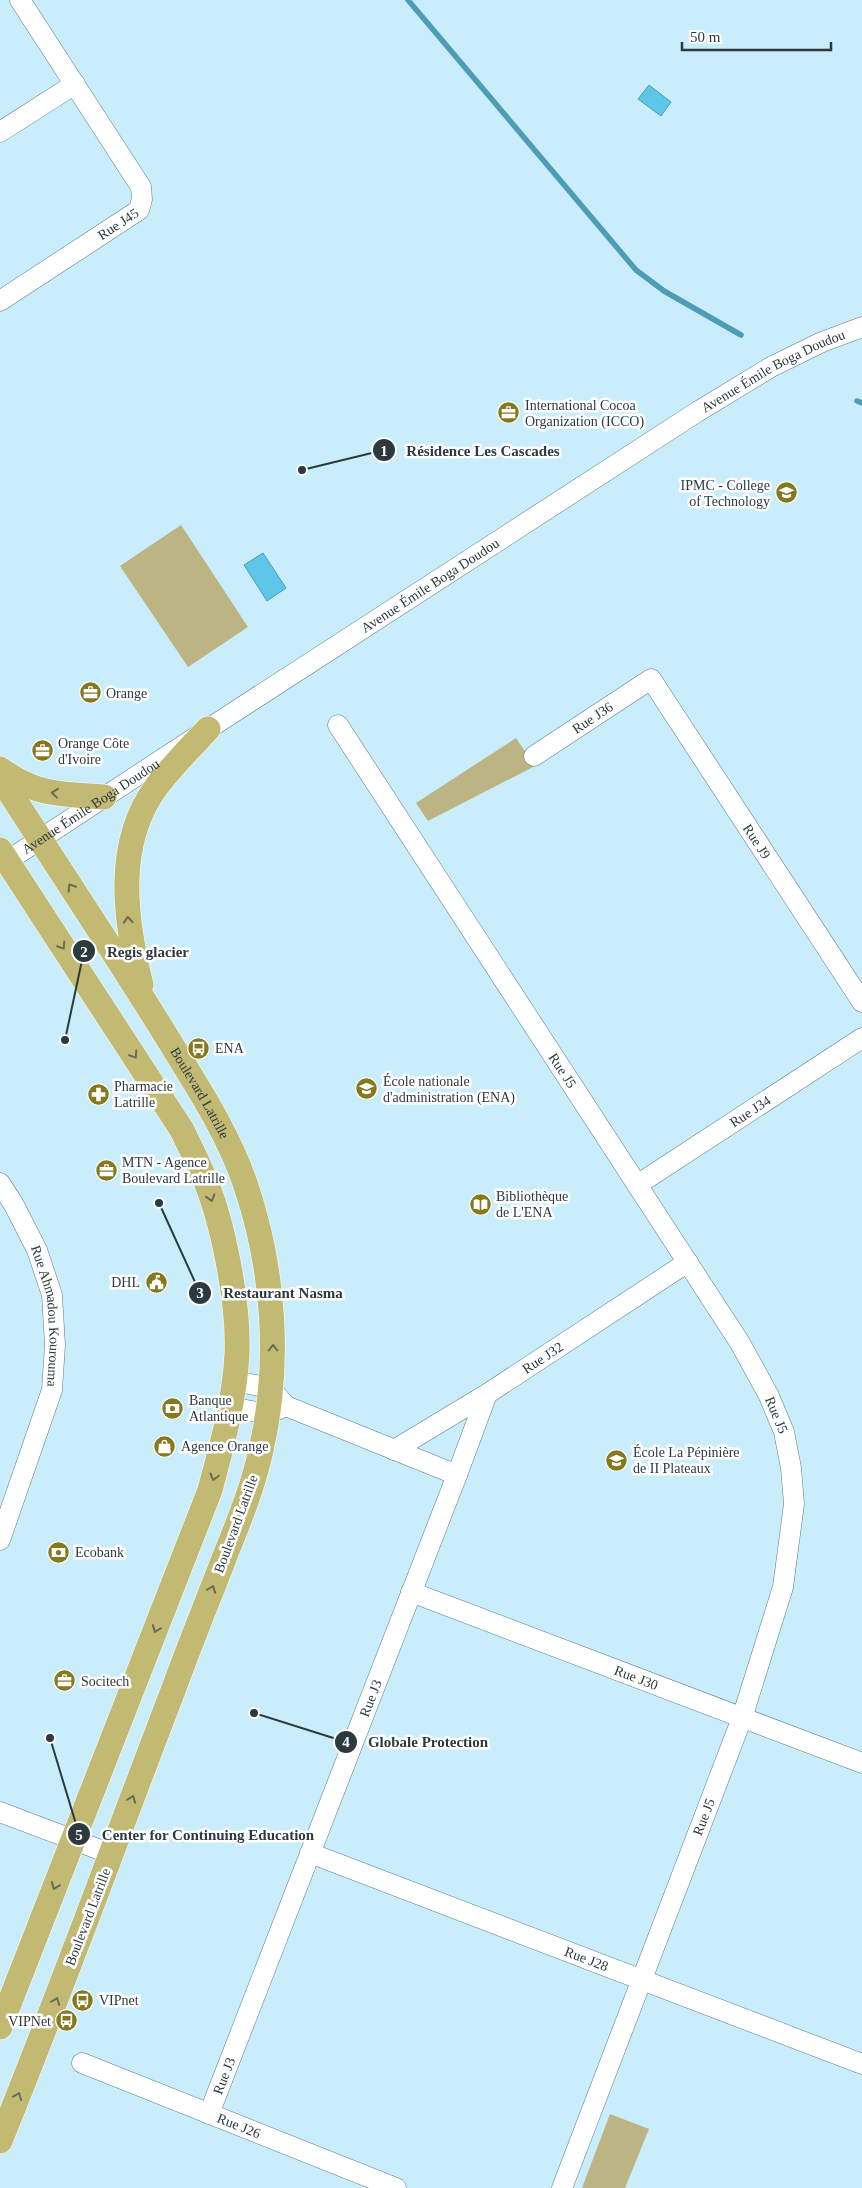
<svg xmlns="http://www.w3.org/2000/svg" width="862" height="2188" viewBox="0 0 862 2188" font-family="'Times New Roman',serif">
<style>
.green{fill:#bcb583}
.water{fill:#5dc6e9;stroke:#4e9cb6}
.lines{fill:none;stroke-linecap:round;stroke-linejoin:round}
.stream{stroke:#4e9cb6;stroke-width:5.5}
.minor-casing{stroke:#5b7c88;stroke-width:21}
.major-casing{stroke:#fff;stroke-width:26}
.minor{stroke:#fff;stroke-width:20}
.major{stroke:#c2b973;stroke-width:25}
.oneway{stroke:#686d54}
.labels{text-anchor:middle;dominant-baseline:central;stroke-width:5;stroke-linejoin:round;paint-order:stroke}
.street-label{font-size:14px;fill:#2c3a3f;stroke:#fff}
.poi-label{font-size:14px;fill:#2c3a3f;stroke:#fff;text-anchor:start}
.leader{fill:none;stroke:#2c3a3f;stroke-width:2}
.callout-dot{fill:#2c3a3f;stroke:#fff;stroke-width:2}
.mark-label{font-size:15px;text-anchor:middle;font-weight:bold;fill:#fff}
.callout-label{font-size:15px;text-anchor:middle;font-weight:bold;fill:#2c3a3f;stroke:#fff;stroke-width:5;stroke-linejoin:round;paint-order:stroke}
</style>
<rect width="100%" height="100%" fill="#c9edfa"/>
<!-- green -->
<g class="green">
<polygon points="181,525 248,627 188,667 120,566"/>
<polygon points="516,738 535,766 428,821 416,803"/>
<polygon points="610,2114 649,2129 625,2188 582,2188"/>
</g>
<!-- water -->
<g class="water">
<polygon points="649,85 671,102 661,116 638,99"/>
<polygon points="263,553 286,588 267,601 244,565"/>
</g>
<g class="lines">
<!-- stream -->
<g class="stream">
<polyline points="408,0 636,270 664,291 741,335"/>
<polyline points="857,401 862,403"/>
</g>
<defs>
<g id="minor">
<polyline points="0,132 75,84"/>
<path id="s1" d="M0,301L139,210L142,199L141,187L20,0"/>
<path id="s2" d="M338,725L740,1343L769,1396L784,1432L791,1468L794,1504L783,1587L742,1718L562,2188"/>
<path id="s3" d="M534,756L651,679L862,1002"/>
<path id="s4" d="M7,861L208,729L697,412L771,367L822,342L862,327"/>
<path id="s5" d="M0,1183L14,1205L37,1250L52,1295L55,1345L52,1390L0,1540"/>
<path id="s6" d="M637,1185L862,1038"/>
<polyline points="235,1381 270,1388 286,1406 457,1475"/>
<polyline points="230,1407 267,1414 280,1409"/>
<path id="s7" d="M394,1450L487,1394L688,1262"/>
<path id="s8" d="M411,1592L862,1763"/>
<polyline points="0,1812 111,1854"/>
<path id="s9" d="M310,1853L862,2064"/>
<path id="s10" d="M82,2063L396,2188"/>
<path id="s11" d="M209,2114L457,1475L487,1394"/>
</g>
<g id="major">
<path d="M0,769C37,796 61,794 104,797"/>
<path id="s12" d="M0,777C55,863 112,948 165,1034C195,1083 228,1132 246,1186C274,1270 281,1363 261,1450C253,1487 239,1521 225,1556C208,1600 190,1644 174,1688C116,1839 61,1991 0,2141"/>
<path d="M0,850L182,1130C189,1145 197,1160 203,1175C223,1220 239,1304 237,1353C235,1399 222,1445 210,1490L0,2027"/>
<path d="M141,985C125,920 114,843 157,786C172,766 191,747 208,729"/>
</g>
</defs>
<!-- minor casing -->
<use href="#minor" class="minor-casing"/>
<!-- major casing -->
<use href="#major" class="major-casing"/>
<!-- minor -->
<use href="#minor" class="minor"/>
<!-- major -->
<use href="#major" class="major"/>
</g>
<!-- one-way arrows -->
<defs><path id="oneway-chevron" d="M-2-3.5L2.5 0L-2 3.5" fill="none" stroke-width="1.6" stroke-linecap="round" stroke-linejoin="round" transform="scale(1.25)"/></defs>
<g class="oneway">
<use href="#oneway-chevron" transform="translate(55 793) rotate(-174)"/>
<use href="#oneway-chevron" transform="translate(71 887) rotate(-123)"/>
<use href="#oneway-chevron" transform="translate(128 920) rotate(-94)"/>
<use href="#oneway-chevron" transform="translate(62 946) rotate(57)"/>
<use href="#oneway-chevron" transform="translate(134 1055) rotate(57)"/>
<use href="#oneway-chevron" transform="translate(211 1198) rotate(73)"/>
<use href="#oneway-chevron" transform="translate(273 1348) rotate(-90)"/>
<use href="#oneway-chevron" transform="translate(214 1477) rotate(105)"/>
<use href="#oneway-chevron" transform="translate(212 1589) rotate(-69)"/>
<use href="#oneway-chevron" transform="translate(156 1629) rotate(111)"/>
<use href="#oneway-chevron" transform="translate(132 1799) rotate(-69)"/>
<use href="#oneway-chevron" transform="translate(55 1886) rotate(111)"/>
<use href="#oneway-chevron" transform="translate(56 2001) rotate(-69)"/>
<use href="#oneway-chevron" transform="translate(18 2096) rotate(-68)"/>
</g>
<!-- icons -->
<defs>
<symbol id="office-disc" viewBox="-11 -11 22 22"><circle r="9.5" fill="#85781d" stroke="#fff"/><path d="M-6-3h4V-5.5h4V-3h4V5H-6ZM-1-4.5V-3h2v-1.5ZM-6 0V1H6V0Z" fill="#fff"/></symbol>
<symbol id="university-disc" viewBox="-11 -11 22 22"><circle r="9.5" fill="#85781d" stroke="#fff"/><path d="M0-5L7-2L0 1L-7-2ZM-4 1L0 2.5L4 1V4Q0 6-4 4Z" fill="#fff"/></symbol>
<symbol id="bus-disc" viewBox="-11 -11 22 22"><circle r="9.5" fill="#85781d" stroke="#fff"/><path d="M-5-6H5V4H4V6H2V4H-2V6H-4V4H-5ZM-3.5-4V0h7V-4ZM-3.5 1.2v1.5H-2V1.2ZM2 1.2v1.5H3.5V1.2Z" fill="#fff"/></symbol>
<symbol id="pharmacy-disc" viewBox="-11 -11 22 22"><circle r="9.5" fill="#85781d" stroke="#fff"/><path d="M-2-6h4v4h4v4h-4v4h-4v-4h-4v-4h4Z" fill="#fff"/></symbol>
<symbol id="library-disc" viewBox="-11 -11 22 22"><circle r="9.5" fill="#85781d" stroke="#fff"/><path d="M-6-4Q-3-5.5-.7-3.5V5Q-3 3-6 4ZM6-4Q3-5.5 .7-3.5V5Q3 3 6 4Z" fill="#fff"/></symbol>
<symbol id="civic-disc" viewBox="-11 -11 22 22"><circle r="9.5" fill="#85781d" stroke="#fff"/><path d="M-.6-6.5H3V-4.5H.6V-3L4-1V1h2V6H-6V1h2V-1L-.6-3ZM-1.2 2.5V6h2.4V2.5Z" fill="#fff"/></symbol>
<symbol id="bank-disc" viewBox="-11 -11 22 22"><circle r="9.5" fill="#85781d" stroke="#fff"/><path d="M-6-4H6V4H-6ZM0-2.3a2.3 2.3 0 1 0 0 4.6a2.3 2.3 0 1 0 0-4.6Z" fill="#fff"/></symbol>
<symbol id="shop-disc" viewBox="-11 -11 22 22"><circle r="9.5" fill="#85781d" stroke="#fff"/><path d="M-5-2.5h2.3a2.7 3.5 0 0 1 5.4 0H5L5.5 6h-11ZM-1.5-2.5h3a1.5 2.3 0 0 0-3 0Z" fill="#fff"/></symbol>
<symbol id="school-disc" viewBox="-11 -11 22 22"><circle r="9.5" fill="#85781d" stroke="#fff"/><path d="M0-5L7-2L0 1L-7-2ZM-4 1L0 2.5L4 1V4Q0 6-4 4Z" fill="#fff"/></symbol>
</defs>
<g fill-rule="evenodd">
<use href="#office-disc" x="496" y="400" width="25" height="25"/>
<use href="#university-disc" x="774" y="480" width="25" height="25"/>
<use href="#office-disc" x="78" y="680" width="25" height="25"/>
<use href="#office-disc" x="30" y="738" width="25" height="25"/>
<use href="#bus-disc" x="186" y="1036" width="25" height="25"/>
<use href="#university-disc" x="354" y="1076" width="25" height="25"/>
<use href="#pharmacy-disc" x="86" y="1082" width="25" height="25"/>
<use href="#office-disc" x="94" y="1158" width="25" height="25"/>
<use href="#library-disc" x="468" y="1192" width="25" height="25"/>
<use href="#civic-disc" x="144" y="1270" width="25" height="25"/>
<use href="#bank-disc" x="160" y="1396" width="25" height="25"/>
<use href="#shop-disc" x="152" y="1434" width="25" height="25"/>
<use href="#school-disc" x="604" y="1448" width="25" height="25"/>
<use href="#bank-disc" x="46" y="1540" width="25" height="25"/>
<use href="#office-disc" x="52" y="1668" width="25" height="25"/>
<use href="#bus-disc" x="70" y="1988" width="25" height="25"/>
<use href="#bus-disc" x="54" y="2008" width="25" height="25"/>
</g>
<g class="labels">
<!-- street labels -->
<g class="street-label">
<text stroke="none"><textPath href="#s1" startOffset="141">Rue J45</textPath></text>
<text stroke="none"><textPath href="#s4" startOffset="910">Avenue Émile Boga Doudou</textPath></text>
<text stroke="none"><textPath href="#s4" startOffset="505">Avenue Émile Boga Doudou</textPath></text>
<text stroke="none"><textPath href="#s3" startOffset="70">Rue J36</textPath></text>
<text stroke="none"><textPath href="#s4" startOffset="100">Avenue Émile Boga Doudou</textPath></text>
<text stroke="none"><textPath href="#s3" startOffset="334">Rue J9</textPath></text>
<text stroke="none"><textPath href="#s2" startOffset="412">Rue J5</textPath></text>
<text stroke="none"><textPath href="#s12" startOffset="374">Boulevard Latrille</textPath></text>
<text stroke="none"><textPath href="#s6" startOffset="135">Rue J34</textPath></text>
<text stroke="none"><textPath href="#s5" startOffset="144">Rue Ahmadou Kourouma</textPath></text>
<text stroke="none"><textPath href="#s7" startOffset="175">Rue J32</textPath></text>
<text stroke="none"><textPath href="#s2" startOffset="818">Rue J5</textPath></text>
<text transform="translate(236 1524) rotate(-70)">Boulevard Latrille</text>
<text stroke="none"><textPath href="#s8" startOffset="241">Rue J30</textPath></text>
<text stroke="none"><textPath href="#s11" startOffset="446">Rue J3</textPath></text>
<text transform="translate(704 1817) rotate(-69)">Rue J5</text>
<text transform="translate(88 1917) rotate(-69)">Boulevard Latrille</text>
<text stroke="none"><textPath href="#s9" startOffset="296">Rue J28</textPath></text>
<text stroke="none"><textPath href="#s11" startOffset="41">Rue J3</textPath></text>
<text stroke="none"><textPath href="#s10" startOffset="169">Rue J26</textPath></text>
</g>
<!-- poi labels -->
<g class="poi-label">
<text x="525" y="405">International Cocoa<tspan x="525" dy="16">Organization (ICCO)</tspan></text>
<text x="770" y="485" text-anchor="end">IPMC - College<tspan x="770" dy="16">of Technology</tspan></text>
<text x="106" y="693">Orange</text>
<text x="58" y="743">Orange Côte<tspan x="58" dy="16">d'Ivoire</tspan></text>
<text x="215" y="1048">ENA</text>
<text x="383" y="1081">École nationale<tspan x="383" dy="16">d'administration (ENA)</tspan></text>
<text x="114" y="1086">Pharmacie<tspan x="114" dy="16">Latrille</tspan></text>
<text x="122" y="1162">MTN - Agence<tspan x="122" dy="16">Boulevard Latrille</tspan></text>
<text x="496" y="1196">Bibliothèque<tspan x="496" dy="16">de L'ENA</tspan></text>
<text x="140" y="1282" text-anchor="end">DHL</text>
<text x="189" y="1400">Banque<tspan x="189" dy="16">Atlantique</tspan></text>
<text x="181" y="1446">Agence Orange</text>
<text x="633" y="1452">École La Pépinière<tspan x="633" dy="16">de II Plateaux</tspan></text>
<text x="75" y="1552">Ecobank</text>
<text x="81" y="1681">Socitech</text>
<text x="99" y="2000">VIPnet</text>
<text x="51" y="2021" text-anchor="end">VIPNet</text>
</g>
</g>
<!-- callouts -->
<path class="leader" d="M302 470L384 450M65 1040L84 951M159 1203L200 1293M254 1713L346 1742M50 1738L79 1834"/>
<g class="callout-dot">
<circle cx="302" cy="470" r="5"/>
<circle cx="65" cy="1040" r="5"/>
<circle cx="159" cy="1203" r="5"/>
<circle cx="254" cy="1713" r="5"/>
<circle cx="50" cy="1738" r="5"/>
<circle cx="384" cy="450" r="12"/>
<circle cx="84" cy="951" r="12"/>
<circle cx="200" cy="1293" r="12"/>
<circle cx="346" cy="1742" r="12"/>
<circle cx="79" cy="1834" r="12"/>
</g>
<g class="mark-label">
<text x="384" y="456">1</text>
<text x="84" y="957">2</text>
<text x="200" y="1298">3</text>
<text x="346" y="1747">4</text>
<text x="79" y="1840">5</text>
</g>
<g class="callout-label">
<text x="483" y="456">Résidence Les Cascades</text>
<text x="148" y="957">Regis glacier</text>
<text x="283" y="1298">Restaurant Nasma</text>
<text x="428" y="1747">Globale Protection</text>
<text x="208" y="1840">Center for Continuing Education</text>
</g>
<!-- scale -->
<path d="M682 42v8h149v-8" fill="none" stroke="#2c3a3f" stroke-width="2.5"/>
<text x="690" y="42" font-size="15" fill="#2c3a3f" stroke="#ffffff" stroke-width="4" paint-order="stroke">50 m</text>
</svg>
